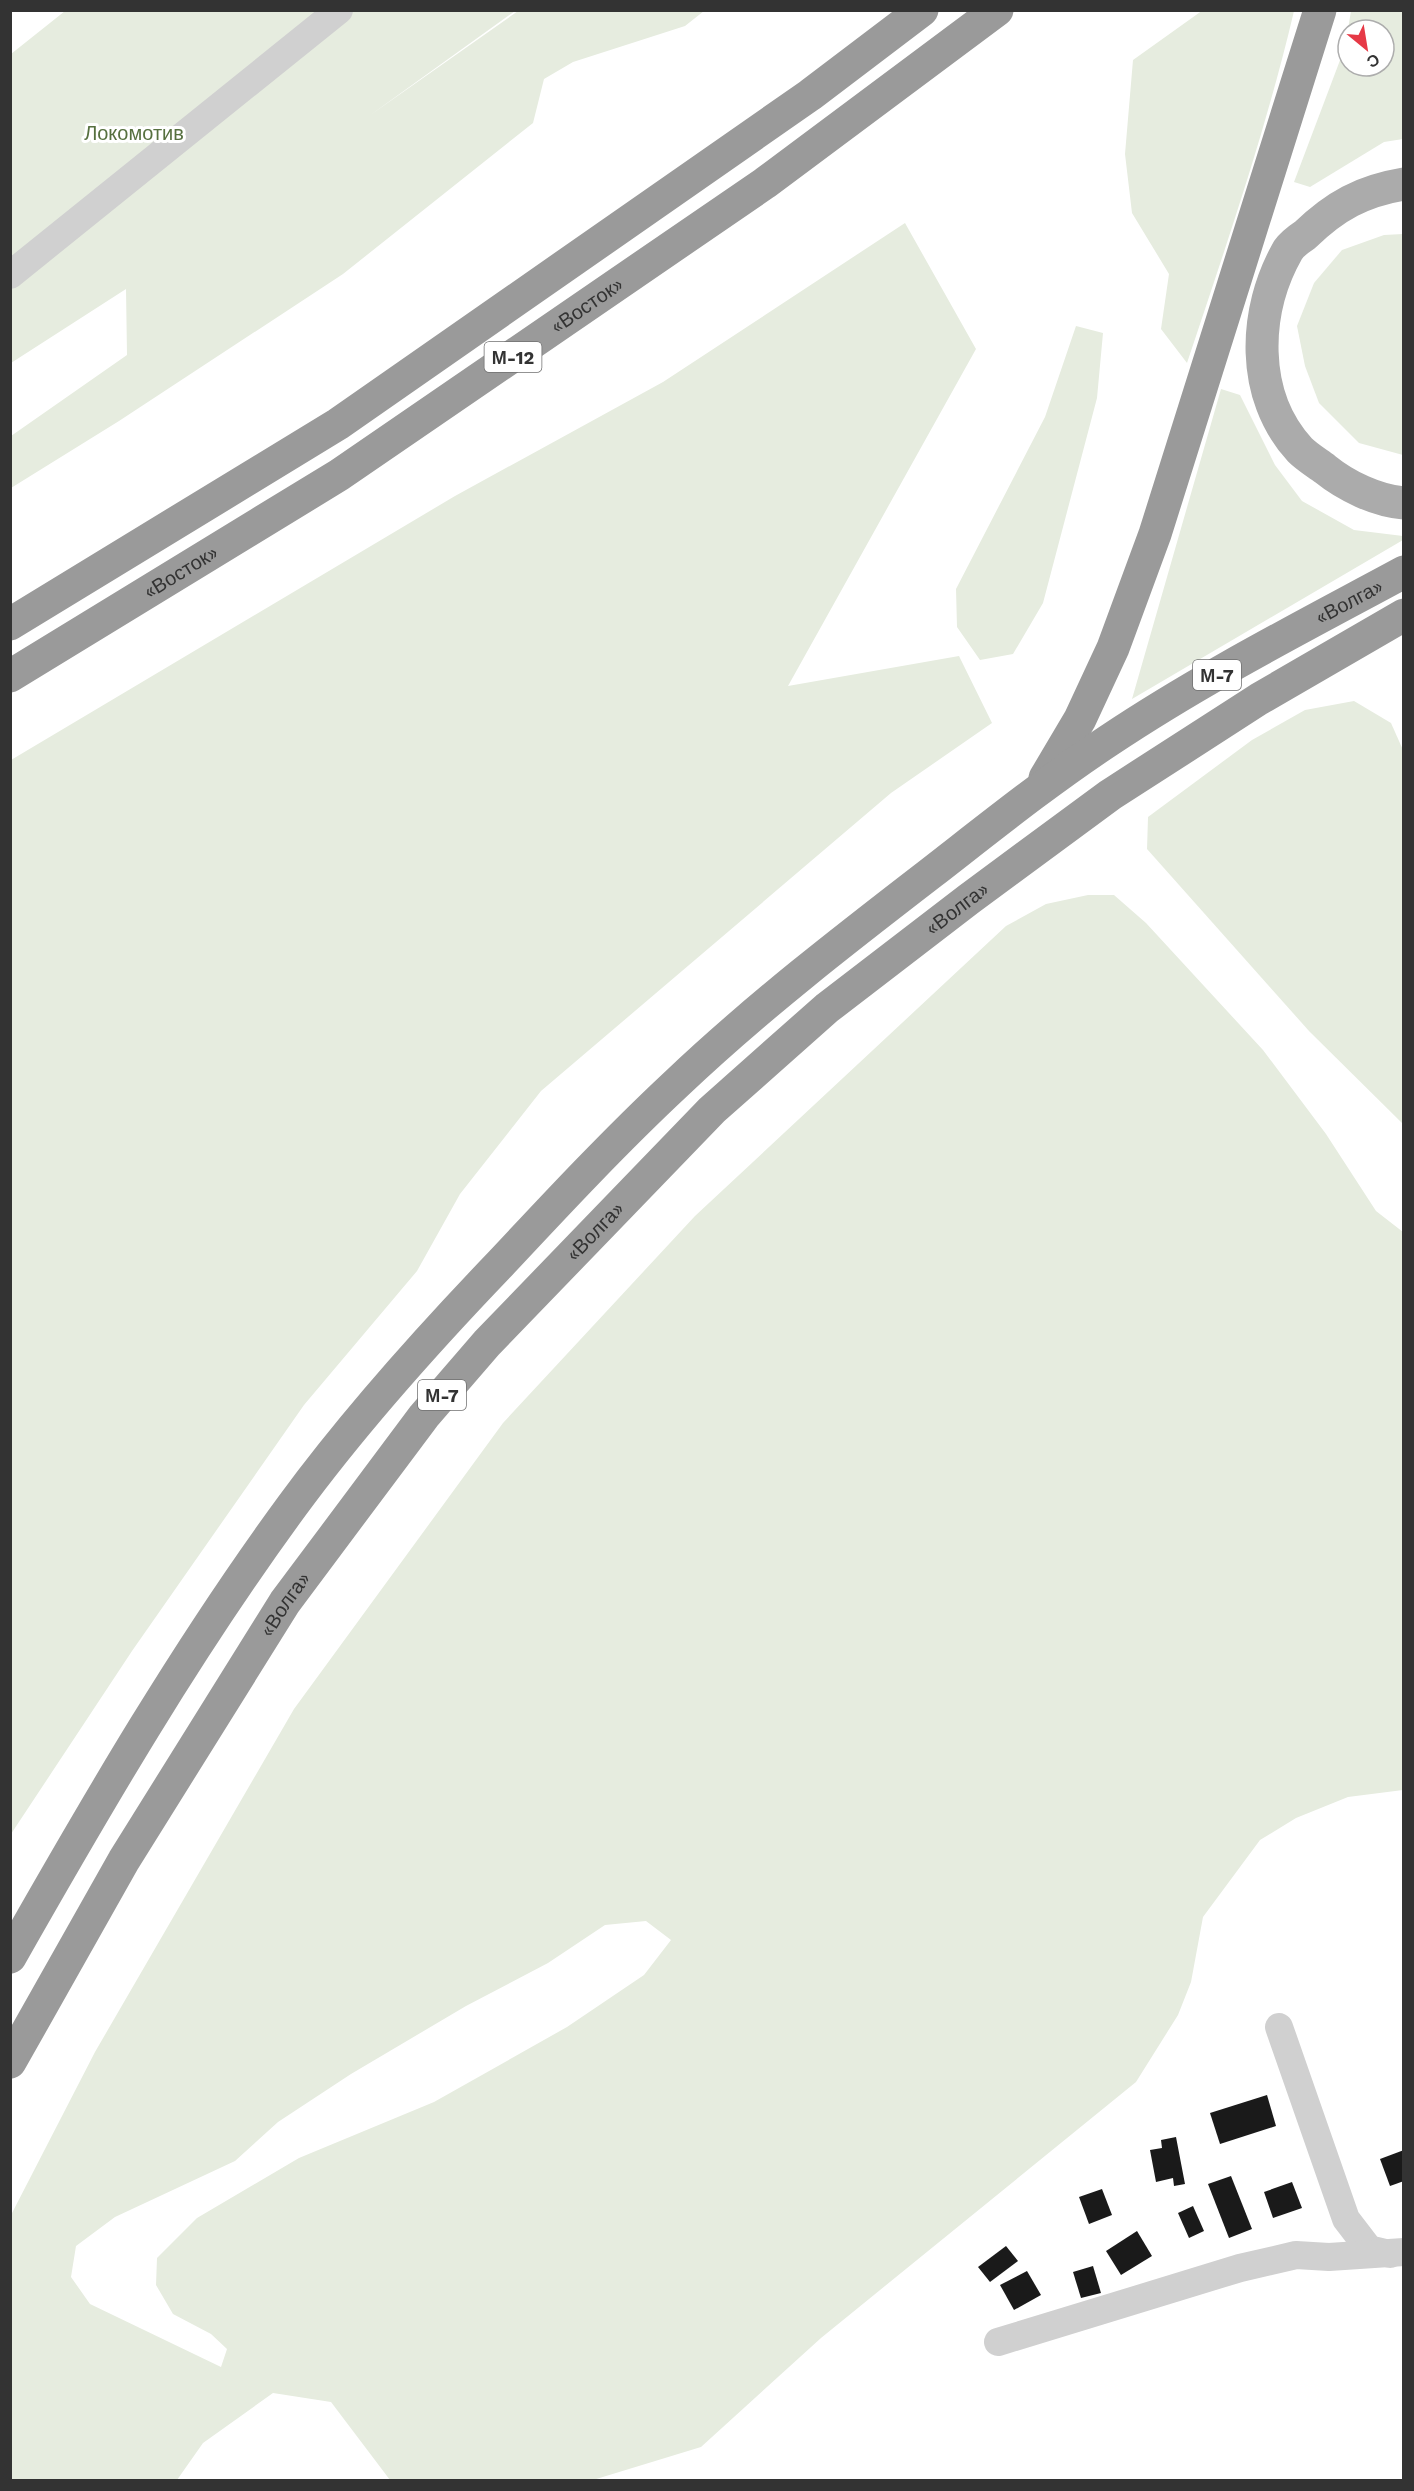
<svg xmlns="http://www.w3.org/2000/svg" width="1414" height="2491" viewBox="0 0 1414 2491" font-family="'Work Sans',sans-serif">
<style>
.green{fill:#e6ecdf;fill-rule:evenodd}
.building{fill:#1a1a1a}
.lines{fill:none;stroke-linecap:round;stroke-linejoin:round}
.minor{stroke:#d0d0d0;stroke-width:28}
.major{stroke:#ababab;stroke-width:33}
.highway{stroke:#9a9a9a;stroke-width:33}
.labels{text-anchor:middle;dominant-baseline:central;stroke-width:6;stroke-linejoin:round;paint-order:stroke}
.shield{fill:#fff;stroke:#707070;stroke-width:1.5}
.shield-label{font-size:18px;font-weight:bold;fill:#333}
.park-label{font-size:20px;fill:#56703f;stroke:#fff}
.street-label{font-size:20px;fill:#333;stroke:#fff}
</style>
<rect width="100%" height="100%" fill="#fff"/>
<!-- green -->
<g class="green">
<path d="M1203,10L1294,11C1266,130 1226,246 1187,363L1161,329L1169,274L1132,213L1125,154L1133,60Z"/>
<polygon points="65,11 515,11 369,116 518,11 704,11 685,26 573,62 544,79 533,123 343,274 119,421 11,488 11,436 127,355 126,289 11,363 11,54"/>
<path d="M1351,11H1403V139L1384,142L1310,187L1294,182L1345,47ZM1348,30H1384V66H1348Z"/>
<polygon points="905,223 976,349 788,686 959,656 992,723 891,793 541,1091 460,1194 417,1271 304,1405 132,1651 11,1834 11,760 455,496 663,382"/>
<polygon points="1403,234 1404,234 1403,455 1359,443 1319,403 1305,366 1297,326 1314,283 1342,250 1384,235"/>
<polygon points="1076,326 1103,333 1097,398 1043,603 1013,654 980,660 957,627 956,589 1045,417"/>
<polygon points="1221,389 1240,395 1275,465 1302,501 1354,530 1403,536 1403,540 1132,699"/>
<polygon points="1354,701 1391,723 1403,750 1403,1124 1309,1031 1147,849 1148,817 1252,740 1305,710"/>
<path d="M1088,895H1114L1146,923L1263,1050L1326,1134L1376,1211L1403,1232V1790L1348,1797L1296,1818L1260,1840L1203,1917L1191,1982L1178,2015L1136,2082L821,2338L701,2447L593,2480H390L331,2402L273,2393L203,2443L177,2480H11V2215L95,2052L294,1709L503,1423L695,1216L1006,926L1046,904ZM646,1921L671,1940L644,1975L567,2027L434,2102L299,2158L197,2218L157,2258L156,2285L173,2314L211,2334L227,2349L221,2367L90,2304L71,2277L76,2246L115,2217L235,2161L278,2122L351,2074L466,2006L548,1963L605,1925Z"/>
</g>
<!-- building -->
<g class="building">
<polygon points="1267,2095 1276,2126 1220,2144 1210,2113"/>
<polygon points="1176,2137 1185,2184 1174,2186 1173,2178 1156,2182 1150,2150 1162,2148 1161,2140"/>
<polygon points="1404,2150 1404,2181 1390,2186 1380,2159"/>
<polygon points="1231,2176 1252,2229 1229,2238 1208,2184"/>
<polygon points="1292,2182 1302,2208 1273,2218 1264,2192"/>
<polygon points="1102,2189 1112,2215 1089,2224 1079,2197"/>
<polygon points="1193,2206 1204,2231 1189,2238 1178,2213"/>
<polygon points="1137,2231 1152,2256 1121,2275 1106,2251"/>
<polygon points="1006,2246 1018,2261 990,2282 978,2267"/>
<polygon points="1093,2266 1101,2293 1081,2298 1073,2272"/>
<polygon points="1027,2271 1041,2295 1014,2310 1000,2285"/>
</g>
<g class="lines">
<!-- minor -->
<g class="minor">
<polyline points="10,275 339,10"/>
<polyline points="1279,2027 1346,2219 1369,2249 1390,2254"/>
<polyline points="998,2342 1240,2268 1296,2255 1329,2257 1404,2252"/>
</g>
<!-- major -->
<path class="major" d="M1404,184C1362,191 1335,206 1305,235C1299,239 1292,244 1288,250C1253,311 1250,396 1300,450C1307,457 1317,463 1325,469C1346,486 1377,501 1404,503"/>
<!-- highway -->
<g class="highway">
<polyline points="10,624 338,424 810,95 922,10"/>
<path id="s1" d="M10,676L339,475L765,183L997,10"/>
<polyline points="1045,778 1080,719 1113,648 1155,534 1320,10"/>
<path id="s2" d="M10,1957C98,1802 187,1649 292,1506C355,1420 427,1340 501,1263C558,1202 615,1141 676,1084C756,1008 844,940 931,873C989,828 1046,782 1108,741C1202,678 1304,626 1404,572"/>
<path id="s3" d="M10,2062L124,1860L285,1602L424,1416L487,1343L600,1226L712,1110L827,1008L969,899L1110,795L1259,699L1404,615"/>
</g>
</g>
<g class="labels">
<!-- shield labels -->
<g class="shield">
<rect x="484.5" y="342" width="57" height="30" rx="4.5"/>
<rect x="1193" y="660" width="48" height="30" rx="4.5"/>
<rect x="418" y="1380" width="48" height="30" rx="4.5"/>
</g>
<g class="shield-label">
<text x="513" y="357">М-12</text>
<text x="1217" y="675">М-7</text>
<text x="442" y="1395">М-7</text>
</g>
<!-- park labels -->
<g class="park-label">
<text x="134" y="133">Локомотив</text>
</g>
<!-- street labels -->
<g class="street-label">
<text stroke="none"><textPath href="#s1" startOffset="686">«Восток»</textPath></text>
<text stroke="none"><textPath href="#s1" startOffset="200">«Восток»</textPath></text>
<text stroke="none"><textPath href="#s2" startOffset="1934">«Волга»</textPath></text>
<text stroke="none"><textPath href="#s3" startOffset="1506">«Волга»</textPath></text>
<text stroke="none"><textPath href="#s3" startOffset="1020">«Волга»</textPath></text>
<text stroke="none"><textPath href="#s3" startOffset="534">«Волга»</textPath></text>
</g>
</g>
<!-- border -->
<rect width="1414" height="2491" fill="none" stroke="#333333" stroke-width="24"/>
<!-- north arrow -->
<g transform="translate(1366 48) rotate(150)"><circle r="28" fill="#ffffff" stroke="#adadad" stroke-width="1.5"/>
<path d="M0-4.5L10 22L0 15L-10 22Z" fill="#e63946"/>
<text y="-9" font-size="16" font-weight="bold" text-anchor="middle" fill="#333333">С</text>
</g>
</svg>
